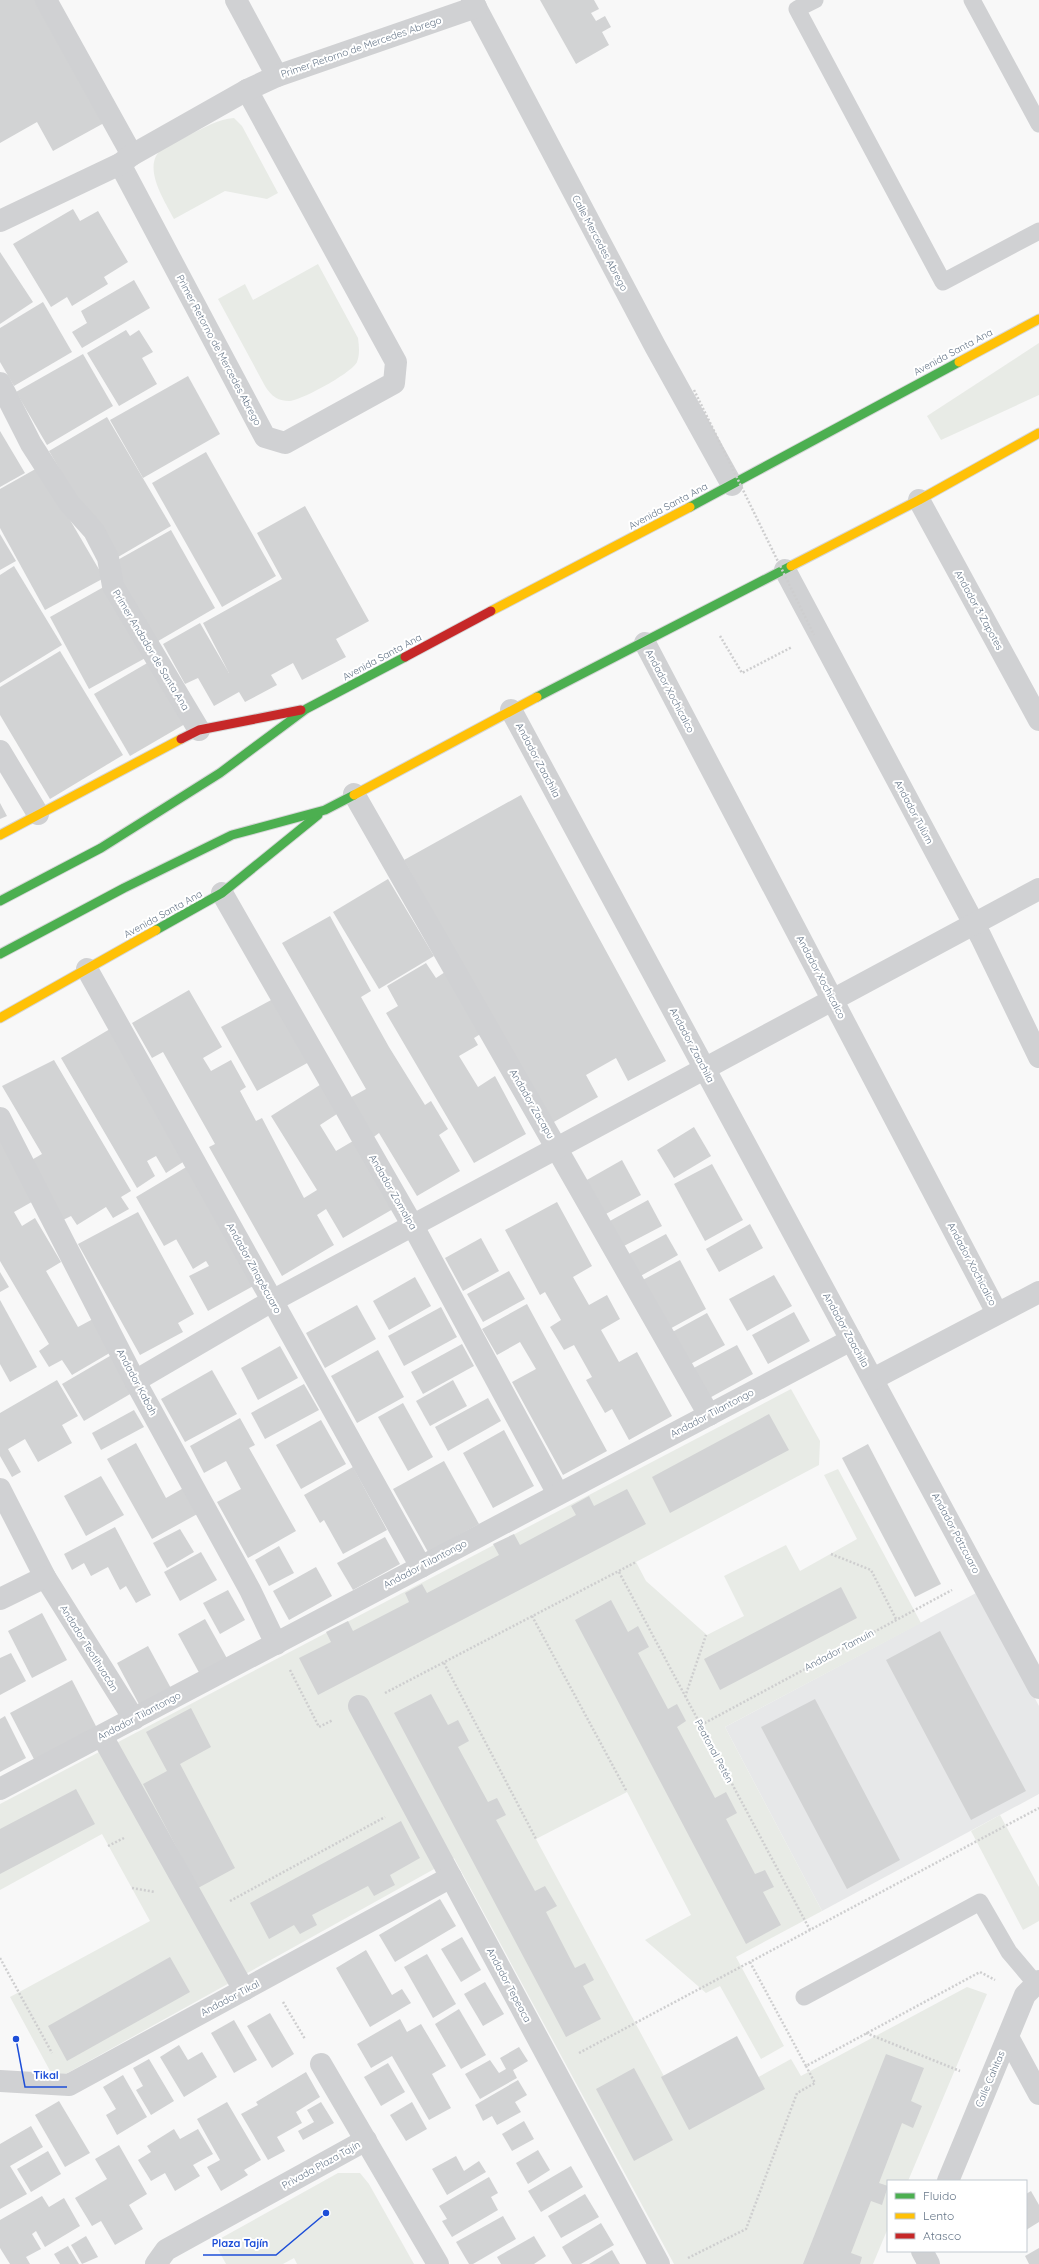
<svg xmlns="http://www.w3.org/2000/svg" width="1039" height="2264" viewBox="0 0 1039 2264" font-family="Quicksand,sans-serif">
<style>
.built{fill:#e7e8e9}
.green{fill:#e8ebe6}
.building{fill:#d2d3d4}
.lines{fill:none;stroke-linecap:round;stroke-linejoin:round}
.fast-casing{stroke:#d5d6d7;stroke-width:11}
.slow-casing{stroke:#d5d6d7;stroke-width:11}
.jam-casing{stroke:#d5d6d7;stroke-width:11}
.path{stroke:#cececf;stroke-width:2.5;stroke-dasharray:2 2;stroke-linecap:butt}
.lane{stroke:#d0d1d3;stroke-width:17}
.street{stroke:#d0d1d3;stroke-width:22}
.fast{stroke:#4caf50;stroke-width:9}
.slow{stroke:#ffc107;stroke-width:9}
.jam{stroke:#c62828;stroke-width:9}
.path-bridge{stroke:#cececf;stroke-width:2.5;stroke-dasharray:2 2;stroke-linecap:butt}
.labels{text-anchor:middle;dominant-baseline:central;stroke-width:4;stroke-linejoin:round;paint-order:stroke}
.street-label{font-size:10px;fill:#677789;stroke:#fff}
.leader{fill:none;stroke:#1d4ed8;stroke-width:1.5}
.callout-dot{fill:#1d4ed8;stroke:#fff;stroke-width:1.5}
.callout-label{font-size:11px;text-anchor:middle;font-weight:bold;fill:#1d4ed8;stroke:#fff;stroke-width:4;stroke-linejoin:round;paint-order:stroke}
</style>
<rect width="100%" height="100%" fill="#f8f8f8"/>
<!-- built -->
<polygon class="built" points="978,1592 1039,1706 1039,1794 822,1911 725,1727"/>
<!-- green -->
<g class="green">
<path d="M234,118L242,126L278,193L267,199L225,191L174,219C165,201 140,165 163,148C172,143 182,139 191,134C206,127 218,119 234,118Z"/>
<path d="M318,264L358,338C359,346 360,354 357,362C353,372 301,401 289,401C278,401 271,396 265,386L218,299L245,284L253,300Z"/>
<polygon points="1039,343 1039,395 941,440 927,416"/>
<polygon points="791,1389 820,1441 819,1465 636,1562 646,1581 707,1635 744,1616 724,1576 786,1545 800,1571 857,1539 824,1475 838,1469 921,1623 725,1727 822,1911 736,1957 784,2046 761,2059 720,1986 706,1993 645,1940 691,1915 627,1792 536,1839 686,2117 791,2059 801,2076 967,1987 987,1994 908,2181 888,2181 888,2228 873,2264 674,2264 454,1858 55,2080 10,1997 150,1921 102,1834 0,1890 0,1804"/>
<polygon points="1000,1815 1039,1887 1039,1921 1023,1930 971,1831"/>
<polygon points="338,2173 360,2173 369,2184 414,2264 297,2264 294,2258 283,2264 226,2264 214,2242"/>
</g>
<!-- building -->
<g class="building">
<polygon points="0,0 37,0 104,123 53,151 37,122 0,143"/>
<polygon points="540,0 594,0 599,9 591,13 596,21 605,16 611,27 602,32 609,45 576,64"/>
<polygon points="73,209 80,221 98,211 128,262 104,277 108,284 72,306 67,297 51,307 13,244"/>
<polygon points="0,252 33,302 0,324"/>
<polygon points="134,280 150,308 82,348 72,332 87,323 81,311"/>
<polygon points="43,302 72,352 14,386 0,362 0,328"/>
<polygon points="126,330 130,336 139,330 153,352 142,358 157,384 119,406 87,353"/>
<polygon points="83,354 113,406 47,445 16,392"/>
<polygon points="188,376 220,434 143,478 110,420"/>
<polygon points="107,417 171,526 113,560 49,451"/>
<polygon points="0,431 25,473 0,487"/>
<polygon points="206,452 276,576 222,607 152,483"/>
<polygon points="39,467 104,578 45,610 0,528 0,489"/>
<polygon points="305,506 369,621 336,639 346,657 302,680 293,663 271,675 277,685 245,702 239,692 214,706 198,678 185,684 163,644 200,623 229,673 203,623 282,579 257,533"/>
<polygon points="171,530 215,608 153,644 116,581 114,562"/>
<polygon points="0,534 16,561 0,570"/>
<polygon points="14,566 62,645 0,683 0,575"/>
<polygon points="109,584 149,656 89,689 50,617"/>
<polygon points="60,651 123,755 50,799 0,715 0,687"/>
<polygon points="149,662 185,724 130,756 94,694"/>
<polygon points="521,795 666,1061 628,1081 616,1058 586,1075 598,1097 552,1123 404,860"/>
<polygon points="0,803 7,816 0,819"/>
<polygon points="388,879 434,956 379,989 333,912"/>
<polygon points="330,916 371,991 361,997 389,1047 425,1105 431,1101 448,1129 439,1135 460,1171 417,1196 379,1133 371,1139 346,1100 366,1089 282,943"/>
<polygon points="426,963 436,978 445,972 482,1033 474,1038 478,1045 459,1056 478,1087 495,1076 526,1134 474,1163 386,1013 398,1006 387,986"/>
<polygon points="189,990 222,1047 203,1058 211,1071 231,1060 246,1087 240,1091 256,1121 262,1118 304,1198 317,1190 271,1116 323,1083 340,1112 320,1125 336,1151 353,1141 393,1209 343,1238 326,1209 317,1215 334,1245 282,1276 209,1147 215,1144 163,1052 152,1058 132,1023"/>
<polygon points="273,999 309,1062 257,1091 221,1027"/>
<polygon points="115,1026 186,1160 166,1173 156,1156 147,1161 155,1176 137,1188 61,1058"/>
<polygon points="54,1060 131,1191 121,1197 129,1209 113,1218 106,1207 77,1225 71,1216 63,1220 28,1162 42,1154 2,1086"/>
<polygon points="694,1127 711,1156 674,1178 657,1150"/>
<polygon points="0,1131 37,1199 14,1212 22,1226 35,1218 61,1262 46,1271 78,1327 93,1319 113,1351 72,1375 62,1360 49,1367 39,1351 49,1344 0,1261"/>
<polygon points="622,1160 641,1195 604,1215 585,1181"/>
<polygon points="712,1164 743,1220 705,1241 674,1184"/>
<polygon points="188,1166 257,1284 208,1311 189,1276 209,1266 206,1261 193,1269 176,1239 186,1234 164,1246 136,1197"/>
<polygon points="648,1200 662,1226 622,1247 608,1222"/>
<polygon points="557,1202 592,1266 573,1277 589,1305 607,1295 620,1319 601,1330 619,1362 637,1352 672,1416 629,1440 612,1409 605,1413 586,1380 592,1377 574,1345 564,1350 550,1327 561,1320 545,1292 540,1295 505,1230"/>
<polygon points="138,1212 194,1314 178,1323 183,1332 140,1355 78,1244"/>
<polygon points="750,1224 763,1248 719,1272 706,1249"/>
<polygon points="666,1234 678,1255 637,1278 625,1256"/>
<polygon points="481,1238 499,1271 463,1291 445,1258"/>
<polygon points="680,1260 706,1309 666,1331 639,1282"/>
<polygon points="509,1271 525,1299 483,1322 467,1294"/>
<polygon points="0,1272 9,1287 0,1292"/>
<polygon points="774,1275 792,1306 747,1331 729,1299"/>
<polygon points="415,1277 431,1306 389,1330 373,1301"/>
<polygon points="0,1300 37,1367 10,1382 0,1364"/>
<polygon points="527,1304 607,1451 563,1475 512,1382 536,1369 520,1342 497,1355 482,1329"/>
<polygon points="357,1305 376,1339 325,1368 306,1333"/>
<polygon points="441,1307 457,1337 404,1366 388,1336"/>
<polygon points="794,1312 810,1341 768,1364 752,1335"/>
<polygon points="707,1313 725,1345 685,1367 667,1335"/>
<polygon points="462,1344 474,1366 423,1394 411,1372"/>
<polygon points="737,1345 753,1374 704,1401 688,1371"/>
<polygon points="280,1346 298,1378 258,1400 241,1368"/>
<polygon points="378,1350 404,1397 357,1423 331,1376"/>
<polygon points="115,1353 137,1390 84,1421 62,1384"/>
<polygon points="212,1370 237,1414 185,1442 161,1399"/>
<polygon points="57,1380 78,1416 62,1425 72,1443 38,1462 25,1439 8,1449 21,1472 12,1477 0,1456 0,1413"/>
<polygon points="453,1380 467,1406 430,1426 416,1401"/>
<polygon points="304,1384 319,1410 265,1439 251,1413"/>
<polygon points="488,1398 501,1421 448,1451 435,1427"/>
<polygon points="403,1403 433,1457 408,1471 378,1417"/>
<polygon points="134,1410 144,1427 101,1450 92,1433"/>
<polygon points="769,1414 789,1450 670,1513 652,1477"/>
<polygon points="240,1418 255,1445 249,1448 296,1531 248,1558 217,1502 241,1489 226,1461 204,1473 190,1446"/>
<polygon points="321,1420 346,1464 301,1489 276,1445"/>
<polygon points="504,1430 534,1486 493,1508 463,1453"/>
<polygon points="136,1443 166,1498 187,1486 201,1512 152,1539 107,1459"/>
<polygon points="868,1444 941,1584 915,1597 842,1458"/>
<polygon points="444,1461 479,1524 428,1552 393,1489"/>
<polygon points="353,1467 387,1530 343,1554 324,1520 320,1523 304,1495"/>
<polygon points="101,1476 124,1515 86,1536 64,1496"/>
<polygon points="627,1489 646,1524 318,1695 299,1658 331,1642 326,1632 348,1621 353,1631 409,1602 405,1593 422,1584 427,1593 499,1555 493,1544 514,1534 520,1545 576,1515 571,1506 589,1496 594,1506"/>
<polygon points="115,1527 151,1595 136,1603 126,1586 120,1590 108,1567 91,1576 84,1563 72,1570 64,1554"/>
<polygon points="180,1529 194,1552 167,1568 153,1543"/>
<polygon points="385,1537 400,1564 353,1590 337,1563"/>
<polygon points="279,1546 294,1573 269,1586 255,1560"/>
<polygon points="201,1552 217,1580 180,1601 164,1572"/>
<polygon points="316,1567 332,1596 289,1620 273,1591"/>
<polygon points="841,1587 857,1618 720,1690 704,1659"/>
<polygon points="228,1590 245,1620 220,1634 203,1603"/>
<polygon points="611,1600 628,1632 638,1626 649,1647 638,1653 668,1709 677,1704 686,1721 677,1727 715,1798 726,1792 737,1813 726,1819 755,1874 765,1870 774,1887 763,1892 781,1925 746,1944 575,1620"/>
<polygon points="42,1613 67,1660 32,1678 8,1631"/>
<polygon points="205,1619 229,1662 202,1678 178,1634"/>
<polygon points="940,1631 1026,1791 971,1820 886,1660"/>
<polygon points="148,1646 173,1692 141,1708 117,1663"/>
<polygon points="11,1653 26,1681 0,1695 0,1658"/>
<polygon points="72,1680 98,1730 36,1763 10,1713"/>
<polygon points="431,1694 448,1725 458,1720 469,1741 458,1747 488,1802 497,1798 506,1815 496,1820 535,1891 545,1886 557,1906 546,1912 575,1968 585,1963 594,1980 583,1986 601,2019 566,2037 394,1713"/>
<polygon points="815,1699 900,1860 847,1889 761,1727"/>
<polygon points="191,1708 211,1747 180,1764 235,1868 198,1888 143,1784 167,1771 146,1732"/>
<polygon points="5,1716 26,1758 0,1772 0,1719"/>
<polygon points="76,1789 95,1824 0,1874 0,1829"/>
<polygon points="401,1821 420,1858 390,1875 395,1885 374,1896 368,1886 312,1915 317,1925 300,1934 294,1925 269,1939 250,1903"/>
<polygon points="440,1899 456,1926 395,1962 379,1935"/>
<polygon points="462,1937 481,1970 461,1982 441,1949"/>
<polygon points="366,1950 392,1995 402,1989 411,2003 370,2027 336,1968"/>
<polygon points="427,1954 456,2004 433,2018 404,1967"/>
<polygon points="170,1957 190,1992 67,2061 48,2026"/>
<polygon points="485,1982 504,2014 483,2026 464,1994"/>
<polygon points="459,2009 486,2055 461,2069 435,2024"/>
<polygon points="270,2013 294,2054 272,2068 247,2026"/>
<polygon points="400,2019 407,2032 421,2024 446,2066 432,2074 451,2108 429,2120 392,2056 371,2068 357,2044"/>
<polygon points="234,2020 257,2060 234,2073 211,2033"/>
<polygon points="737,2036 765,2089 689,2130 661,2077"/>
<polygon points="179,2045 188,2060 202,2052 217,2077 184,2097 160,2057"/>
<polygon points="519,2047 528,2061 513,2070 517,2078 480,2099 465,2074 490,2060 499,2073 506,2069 500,2058"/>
<polygon points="886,2054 924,2068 911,2101 922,2106 913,2128 902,2123 879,2183 888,2186 882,2205 871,2201 851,2253 862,2257 860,2264 803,2264"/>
<polygon points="149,2059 174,2101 151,2115 136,2090 143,2086 133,2068"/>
<polygon points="388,2063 405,2092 381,2106 364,2077"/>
<polygon points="634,2068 673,2140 634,2161 596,2089"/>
<polygon points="306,2072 320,2097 296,2112 302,2123 277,2137 285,2151 268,2160 241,2114 258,2105 256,2102"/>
<polygon points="123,2075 147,2117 117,2135 106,2115 116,2109 103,2087"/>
<polygon points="518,2080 527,2095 515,2102 521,2112 497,2125 492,2116 483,2121 475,2105"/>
<polygon points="59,2101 90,2153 65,2167 35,2115"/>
<polygon points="227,2102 261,2160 244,2170 248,2175 221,2191 207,2167 220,2160 197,2119"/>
<polygon points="321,2102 334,2123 303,2140 298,2131 314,2122 307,2110"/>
<polygon points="412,2102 427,2129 406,2141 390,2115"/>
<polygon points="524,2121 534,2139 512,2151 502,2134"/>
<polygon points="31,2126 43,2147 10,2166 27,2194 0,2209 0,2144"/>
<polygon points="174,2129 180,2139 198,2129 213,2154 193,2165 200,2176 175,2191 165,2173 151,2181 138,2160 151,2152 147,2146"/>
<polygon points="119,2145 147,2194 129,2205 143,2229 115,2245 101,2221 92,2226 75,2198 107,2179 95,2159"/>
<polygon points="538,2150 550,2170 528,2184 516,2163"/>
<polygon points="48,2151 61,2174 31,2192 17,2169"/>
<polygon points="456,2156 464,2171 479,2161 486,2172 447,2195 432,2169"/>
<polygon points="571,2166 583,2187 541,2212 528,2191"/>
<polygon points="489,2177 498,2193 491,2197 498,2210 452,2237 442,2221 447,2219 439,2206"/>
<polygon points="1031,2191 1039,2205 1039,2222 1026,2230 1026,2194"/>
<polygon points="585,2194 599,2217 561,2238 548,2216"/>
<polygon points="42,2196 49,2207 64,2198 80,2226 45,2247 36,2231 32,2234 41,2249 26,2257 30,2264 10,2264 0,2248 0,2220"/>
<polygon points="503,2216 516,2239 473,2264 469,2264 456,2242"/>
<polygon points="601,2223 614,2245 581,2264 572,2264 562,2247"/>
<polygon points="86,2236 98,2257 82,2264 71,2245"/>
<polygon points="534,2236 546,2256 534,2264 501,2264 497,2257"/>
<polygon points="68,2246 79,2264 60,2264 54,2254"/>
<polygon points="1039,2248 1039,2264 1029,2264 1025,2256"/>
<polygon points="612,2250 620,2264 589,2264"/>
</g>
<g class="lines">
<defs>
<g id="fast">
<polyline points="690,507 959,362"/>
<polyline points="537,697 791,566"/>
<polyline points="0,901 101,848 220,773 306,709 405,657"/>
<polyline points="156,930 222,893 318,815"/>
<polyline points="0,954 124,888 232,835 325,810 354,795"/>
</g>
<g id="slow">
<polyline points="959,362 1039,319"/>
<polyline points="791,566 919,500 1039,433"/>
<polyline points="491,611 690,507"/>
<polyline points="354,795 537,697"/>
<polyline points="0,835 181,739"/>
<polyline points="0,1018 156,930"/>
</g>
<g id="jam">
<polyline points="405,657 491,611"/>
<polyline points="181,739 199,730 301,710"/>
</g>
</defs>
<!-- fast casing -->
<use href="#fast" class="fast-casing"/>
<!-- slow casing -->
<use href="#slow" class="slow-casing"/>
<!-- jam casing -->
<use href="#jam" class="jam-casing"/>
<!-- path -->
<g class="path">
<polyline points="720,636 742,673 792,647"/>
<polyline points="831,1554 871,1570 896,1619"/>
<polyline points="619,1572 810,1930"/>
<polyline points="532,1616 627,1792"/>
<polyline points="444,1663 536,1839"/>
<polyline points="290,1670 319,1727 333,1720"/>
<polyline points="385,1693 636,1562"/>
<polyline points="685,1697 706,1635"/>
<polyline points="701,1725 952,1590"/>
<polyline points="108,1846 124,1838"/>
<polyline points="132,1888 155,1892"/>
<polyline points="230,1901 385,1817"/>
<polyline points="0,1958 52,2053"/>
<polyline points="750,1962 806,2066 980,1972 995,1980"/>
<polyline points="283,2002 305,2039"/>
<polyline points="866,2033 960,2071"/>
<polyline points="579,2053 1039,1808"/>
<polyline points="688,2258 746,2229 797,2093 815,2083 806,2066"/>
</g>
<!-- lane -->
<g class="lane">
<polyline points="815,0 797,9 943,282 1039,231"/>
<polyline points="972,0 1039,124"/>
<polyline points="804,1997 980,1902 1009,1952 1036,1984"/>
</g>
<!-- street -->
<g class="street">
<polyline points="46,0 132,155"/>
<polyline points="236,0 277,76"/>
<polyline points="472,0 655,346 732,485"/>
<polyline points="120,164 265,437 285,443 394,383 396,362 247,90"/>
<polyline points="0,221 120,164 132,155 247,90 277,76 476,7"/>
<polyline points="0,383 31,444 69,503 94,531 108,558 113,586 199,730"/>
<polyline points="919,500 1039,720"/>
<polyline points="785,570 981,937 1039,1057"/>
<polyline points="645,643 997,1313"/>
<polyline points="511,710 1039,1688"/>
<polyline points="0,751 38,814"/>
<polyline points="354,794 709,1415"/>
<polyline points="222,893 413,1226 558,1494"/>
<polyline points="87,969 421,1567"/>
<polyline points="0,1118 135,1381 250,1590 276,1644"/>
<polyline points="873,1379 1039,1292"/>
<polyline points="135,1381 272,1301 1039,889"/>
<polyline points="0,1489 45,1577 134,1719"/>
<polyline points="0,1599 45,1577"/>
<polyline points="359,1706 659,2264"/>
<polyline points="102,1736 244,1990"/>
<polyline points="0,1789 851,1340"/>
<polyline points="1008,2037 1039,2094"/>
<polyline points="321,2064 438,2264"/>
<polyline points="0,2081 69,2085 451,1877"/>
<polyline points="948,2181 1025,1995 1039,1981"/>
<polyline points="922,2251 929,2264"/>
<polyline points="156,2264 166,2250 366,2140"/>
</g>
<!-- fast -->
<use href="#fast" class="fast"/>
<!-- slow -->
<use href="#slow" class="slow"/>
<!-- jam -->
<use href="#jam" class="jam"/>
<!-- path-bridge -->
<polyline class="path-bridge" points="694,390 814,635"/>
</g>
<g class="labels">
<!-- street labels -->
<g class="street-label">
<text transform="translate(361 47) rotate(-19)">Primer Retorno de Mercedes Abrego</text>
<text transform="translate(600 243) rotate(62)">Calle Mercedes Abrego</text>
<text transform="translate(219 350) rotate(62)">Primer Retorno de Mercedes Abrego</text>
<text transform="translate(953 352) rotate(-28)">Avenida Santa Ana</text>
<text transform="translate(668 506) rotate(-28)">Avenida Santa Ana</text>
<text transform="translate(979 610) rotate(61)">Andador 3 Zapotes</text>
<text transform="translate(151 650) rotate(59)">Primer Andador de Santa Ana</text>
<text transform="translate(382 657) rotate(-28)">Avenida Santa Ana</text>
<text transform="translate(670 691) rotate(62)">Andador Xochicalco</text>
<text transform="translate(538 760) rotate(62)">Andador Zaachila</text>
<text transform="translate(914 812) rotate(62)">Andador Tulùm</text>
<text transform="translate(163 914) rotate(-29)">Avenida Santa Ana</text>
<text transform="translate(821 977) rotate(62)">Andador Xochicalco</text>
<text transform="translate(692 1045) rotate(62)">Andador Zaachila</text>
<text transform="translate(532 1104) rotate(60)">Andador Zacapu</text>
<text transform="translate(393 1192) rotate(60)">Andador Zomalpa</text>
<text transform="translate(972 1264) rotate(62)">Andador Xochicalco</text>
<text transform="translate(254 1268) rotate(61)">Andador Zinapècuaro</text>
<text transform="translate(846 1330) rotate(61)">Andador Zaachila</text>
<text transform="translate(137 1382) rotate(62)">Andador Kabah</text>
<text transform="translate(712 1413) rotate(-28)">Andador Tilantongo</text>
<text transform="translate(956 1533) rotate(62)">Andador Pátzcuaro</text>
<text transform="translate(425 1564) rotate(-28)">Andador Tilantongo</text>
<text transform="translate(89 1648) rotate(58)">Andador Teotihuacàn</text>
<text transform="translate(839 1650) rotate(-28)">Andador Tamuín</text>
<text transform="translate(139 1716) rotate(-28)">Andador Tilantongo</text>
<text transform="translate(714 1751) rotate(62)">Peatonal Petén</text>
<text transform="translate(509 1985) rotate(62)">Andador Tepeaca</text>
<text transform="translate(230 1998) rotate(-28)">Andador Tikal</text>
<text transform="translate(990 2079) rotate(-67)">Calle Cahitas</text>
<text transform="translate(321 2165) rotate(-29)">Privada Plaza Tajín</text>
</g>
</g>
<!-- callouts -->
<path class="leader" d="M16 2039L25 2087H67M326 2213L276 2255H203"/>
<g class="callout-dot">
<circle cx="16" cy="2039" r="4"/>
<circle cx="326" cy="2213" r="4"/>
</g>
<g class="callout-label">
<text x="46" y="2079">Tikal</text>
<text x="240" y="2247">Plaza Tajín</text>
</g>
<!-- legend -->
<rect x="887" y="2180" width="140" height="72" fill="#ffffff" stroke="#c2c9d0"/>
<rect x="895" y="2193" width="20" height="6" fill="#4caf50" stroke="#c2c9d0"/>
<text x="923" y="2200" font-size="12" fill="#677789">Fluido</text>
<rect x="895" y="2213" width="20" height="6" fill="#ffc107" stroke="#c2c9d0"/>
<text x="923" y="2220" font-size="12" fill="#677789">Lento</text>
<rect x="895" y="2233" width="20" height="6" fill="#c62828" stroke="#c2c9d0"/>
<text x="923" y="2240" font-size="12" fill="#677789">Atasco</text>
</svg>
